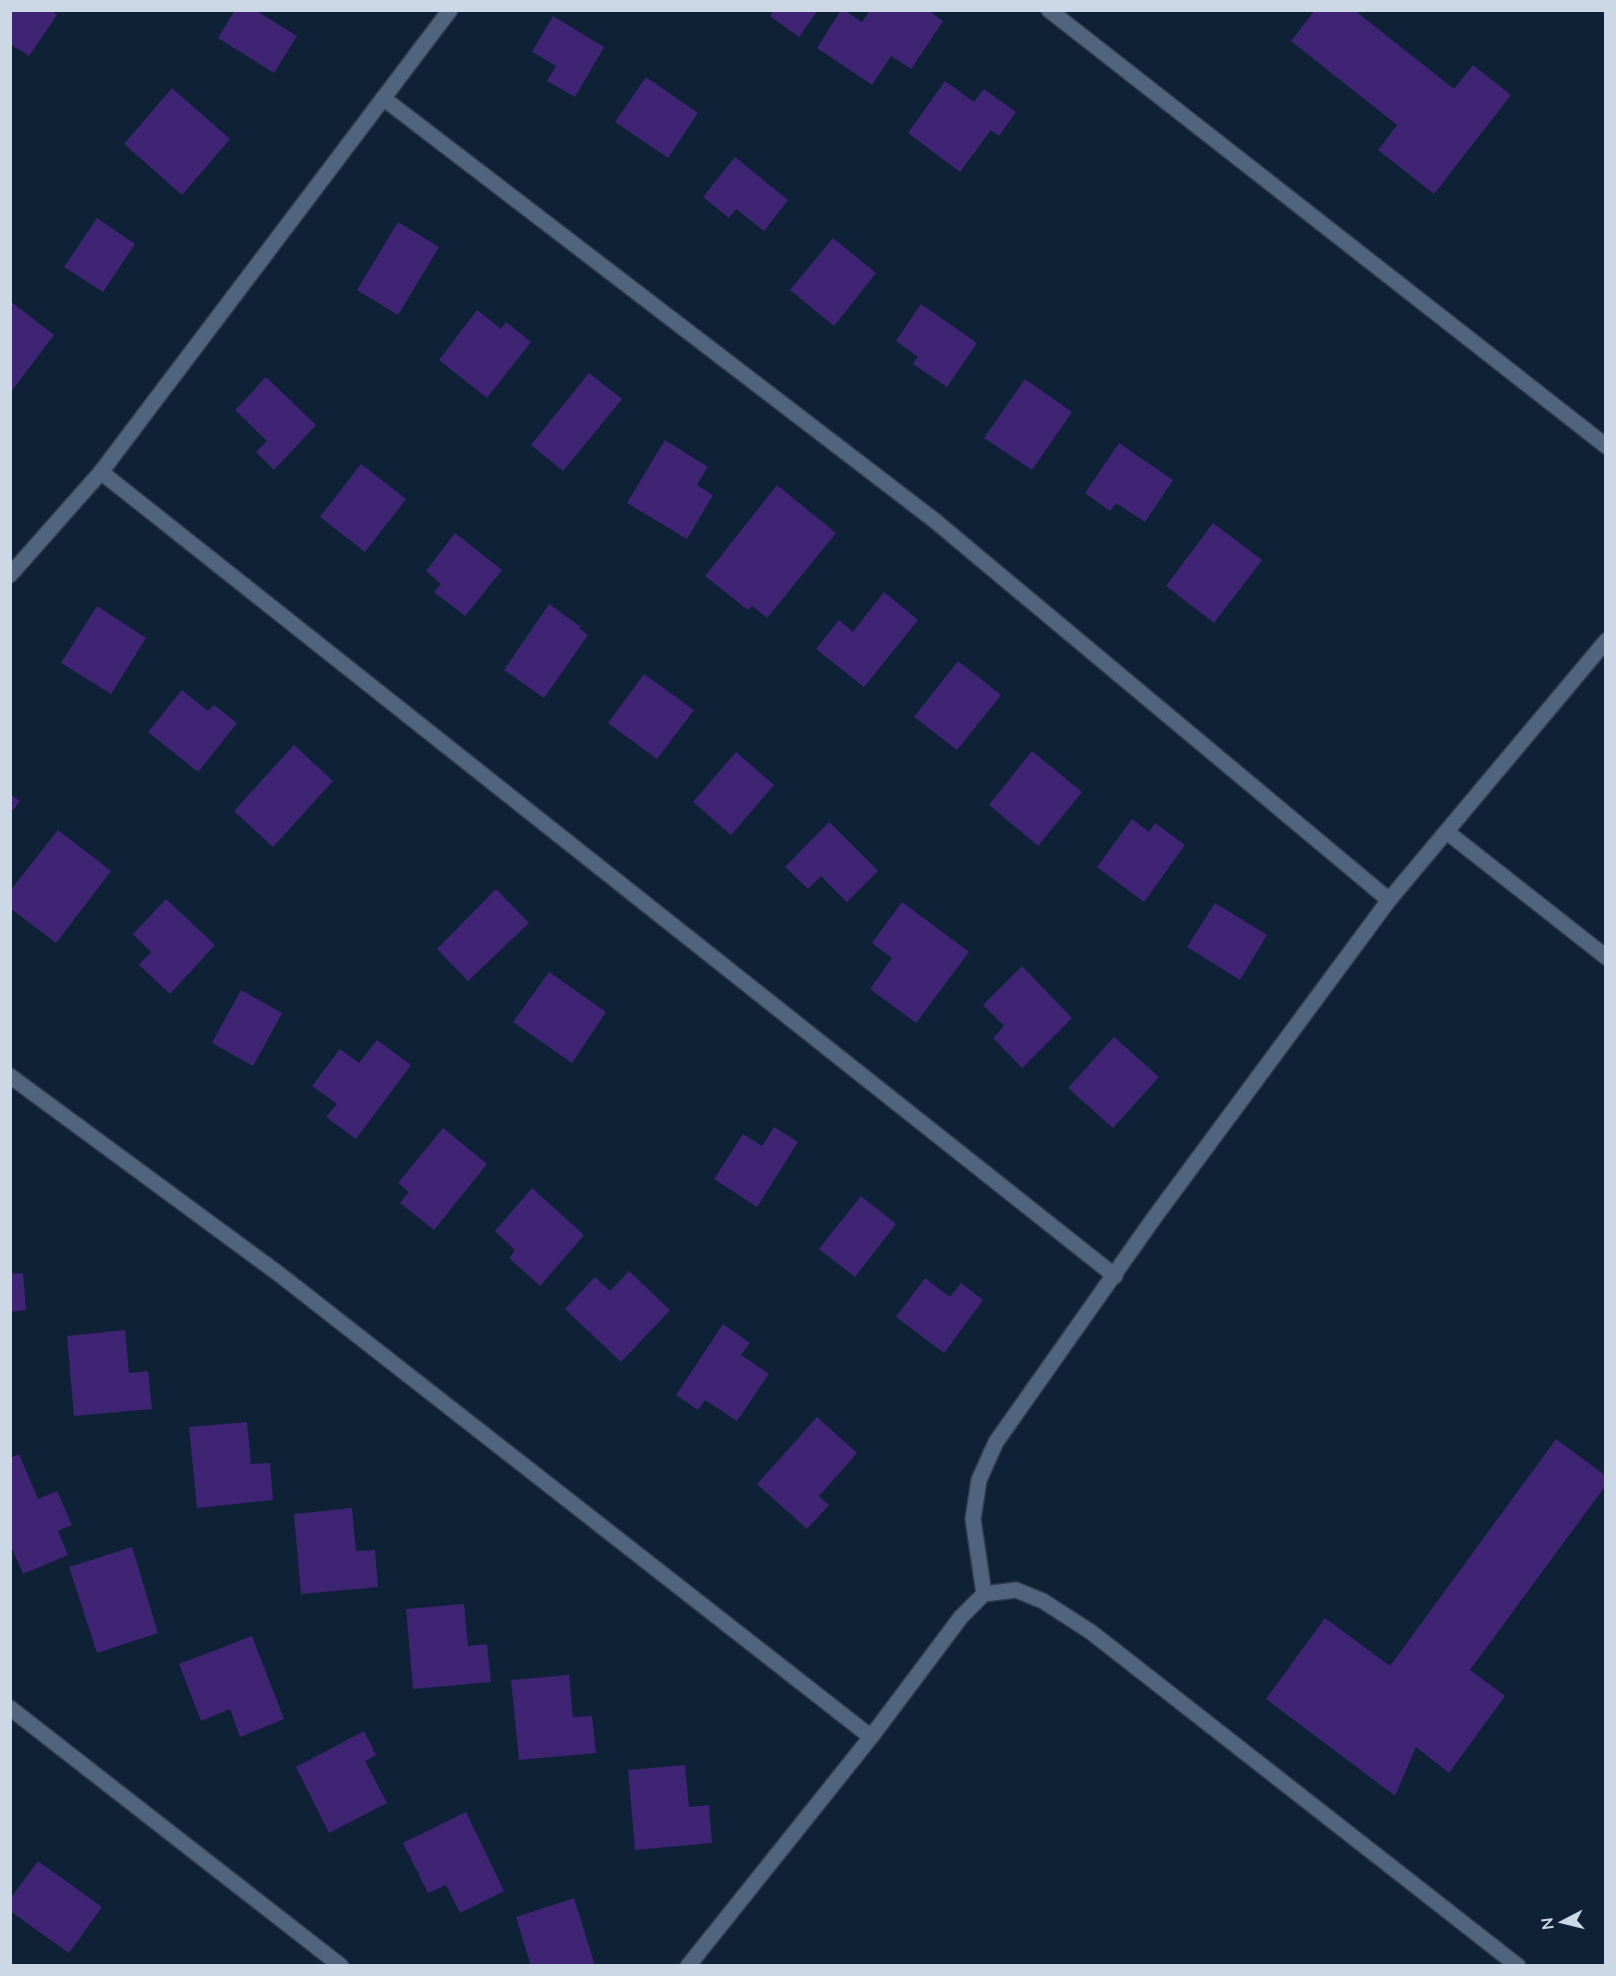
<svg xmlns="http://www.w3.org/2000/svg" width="1616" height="1976" viewBox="0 0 1616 1976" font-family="Mulish,sans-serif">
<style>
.building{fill:#3e2472}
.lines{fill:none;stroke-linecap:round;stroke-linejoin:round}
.minor-casing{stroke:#313b4d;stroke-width:18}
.minor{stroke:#50647d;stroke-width:15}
</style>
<rect width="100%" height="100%" fill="#0f2136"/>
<!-- building -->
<g class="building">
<polygon points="10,10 51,10 57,15 29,56 10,44"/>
<polygon points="235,10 255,10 297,36 274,73 218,38"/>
<polygon points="774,10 818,10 799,37 770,16"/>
<polygon points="841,10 844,10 862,22 870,10 928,10 943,21 911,69 891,56 872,85 817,48"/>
<polygon points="1315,10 1354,10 1454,89 1473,65 1511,95 1434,194 1378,150 1397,125 1291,41"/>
<polygon points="553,16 604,47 575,97 547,81 556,66 532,52"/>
<polygon points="646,77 698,113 668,158 615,122"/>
<polygon points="945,81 974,102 984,89 1016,112 999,136 991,130 960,172 908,133"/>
<polygon points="172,88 230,139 182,195 124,144"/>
<polygon points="735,157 788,200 764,231 736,209 729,218 703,197"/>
<polygon points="97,218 135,244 103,292 64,267"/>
<polygon points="398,222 439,247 398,315 357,290"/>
<polygon points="833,238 876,273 834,326 790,290"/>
<polygon points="10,301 54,335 10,393"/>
<polygon points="921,304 977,343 947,387 913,364 918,357 896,341"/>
<polygon points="477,310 501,329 506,322 531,342 487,398 439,360"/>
<polygon points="589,373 622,399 563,471 531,445"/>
<polygon points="266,377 316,425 274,470 256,452 267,441 235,410"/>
<polygon points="1025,379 1072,412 1032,470 984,438"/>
<polygon points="665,440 708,467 697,485 713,495 687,539 627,503"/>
<polygon points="1119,443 1173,480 1145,522 1116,503 1110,511 1085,493"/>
<polygon points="361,464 406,499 365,552 320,517"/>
<polygon points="777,485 836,533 767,618 752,606 748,610 705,576"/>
<polygon points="1213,523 1262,560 1214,623 1166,586"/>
<polygon points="455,533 502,570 465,616 434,592 441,584 426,571"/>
<polygon points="884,592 918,620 864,687 816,649 839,620 853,632"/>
<polygon points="549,604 581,627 579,628 588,635 544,698 504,670"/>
<polygon points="97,606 146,638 111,694 61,663"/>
<polygon points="958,661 1001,695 957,750 914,717"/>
<polygon points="644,674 694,710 657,759 608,723"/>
<polygon points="182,690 208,711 214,705 237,723 198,772 148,732"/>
<polygon points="294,745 333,781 273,847 234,811"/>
<polygon points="1032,751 1082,792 1038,846 989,805"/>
<polygon points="736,752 774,785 731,835 693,802"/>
<polygon points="10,794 20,801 10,814"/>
<polygon points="1132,819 1149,832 1155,823 1185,845 1144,902 1097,867"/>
<polygon points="829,822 878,871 847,902 821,876 808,889 785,867"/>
<polygon points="58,830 111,871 56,943 10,908 10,891"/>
<polygon points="496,889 529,923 468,981 437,949"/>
<polygon points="166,899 215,945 170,994 139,965 151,952 133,934"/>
<polygon points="902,902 969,952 916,1023 870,989 892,958 872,943"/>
<polygon points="1215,903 1267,935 1240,980 1187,947"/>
<polygon points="1022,966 1072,1018 1022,1068 993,1038 1004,1026 983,1005"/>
<polygon points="549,972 606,1012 572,1063 513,1022"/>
<polygon points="241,990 282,1013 253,1066 212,1043"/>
<polygon points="1114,1037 1159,1077 1113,1128 1068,1088"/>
<polygon points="377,1040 411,1065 356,1139 326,1117 337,1104 312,1086 340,1049 359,1063"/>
<polygon points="774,1127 798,1142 757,1207 714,1179 743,1134 762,1146"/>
<polygon points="443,1128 487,1164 434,1230 400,1203 409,1192 398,1183"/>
<polygon points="532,1188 584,1235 540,1286 509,1258 515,1250 495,1231"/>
<polygon points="861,1196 896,1224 855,1277 819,1249"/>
<polygon points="629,1271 670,1310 621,1362 565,1309 595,1277 610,1291"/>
<polygon points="23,1273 26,1310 10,1312 10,1274"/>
<polygon points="925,1278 950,1297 961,1283 983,1300 944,1353 896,1317"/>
<polygon points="723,1324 750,1343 741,1355 769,1374 737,1421 705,1400 698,1410 676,1395"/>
<polygon points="125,1330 129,1373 148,1371 152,1409 74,1416 67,1336"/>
<polygon points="817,1417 857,1453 819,1496 829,1505 807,1529 757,1484"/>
<polygon points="247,1422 251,1464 270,1463 273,1500 197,1508 189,1427"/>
<polygon points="1556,1439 1606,1476 1606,1485 1470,1670 1505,1696 1449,1773 1416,1747 1395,1796 1266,1699 1325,1618 1390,1666"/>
<polygon points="19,1454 38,1499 57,1491 72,1525 58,1531 68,1555 23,1574 10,1544 10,1458"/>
<polygon points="352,1508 356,1551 375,1550 378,1587 301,1594 294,1514"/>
<polygon points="132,1547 158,1633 97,1653 69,1567"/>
<polygon points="464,1604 468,1646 487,1644 491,1682 413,1689 406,1609"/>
<polygon points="252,1636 284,1719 240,1737 230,1709 201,1721 179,1664"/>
<polygon points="569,1675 573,1717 592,1716 596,1753 519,1760 511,1680"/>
<polygon points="364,1731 376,1755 365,1761 387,1803 329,1833 296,1767"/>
<polygon points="685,1765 689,1807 709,1805 712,1843 635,1850 628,1770"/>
<polygon points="466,1812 504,1891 460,1913 446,1885 428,1893 403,1843"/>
<polygon points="38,1861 102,1907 69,1953 10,1911 10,1899"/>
<polygon points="574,1898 595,1966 531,1966 516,1917"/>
</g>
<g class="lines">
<defs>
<g id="minor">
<polyline points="1049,10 1606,446"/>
<polyline points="383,98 934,520 1389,900"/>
<polyline points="101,472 1115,1276"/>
<polyline points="10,575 101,472 450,10"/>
<polyline points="1447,832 1606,957"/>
<polyline points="10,1076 279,1274 871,1737"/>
<polyline points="984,1594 973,1519 979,1480 996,1442 1154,1218 1389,900 1606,641"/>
<polyline points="10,1708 341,1966"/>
<polyline points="688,1966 871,1737 961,1617 984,1594 1016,1590 1043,1601 1091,1632 1518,1966"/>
</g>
</defs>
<!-- minor casing -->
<use href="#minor" class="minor-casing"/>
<!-- minor -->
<use href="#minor" class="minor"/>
</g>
<!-- border -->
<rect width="1616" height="1976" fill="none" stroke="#cdd8e7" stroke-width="24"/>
<!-- north arrow -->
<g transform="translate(1562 1922) rotate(263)" stroke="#0f2136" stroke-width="4.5" paint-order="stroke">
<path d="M0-4.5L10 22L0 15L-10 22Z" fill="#cdd8e7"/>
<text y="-9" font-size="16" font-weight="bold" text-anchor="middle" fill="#cdd8e7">N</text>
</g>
</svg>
